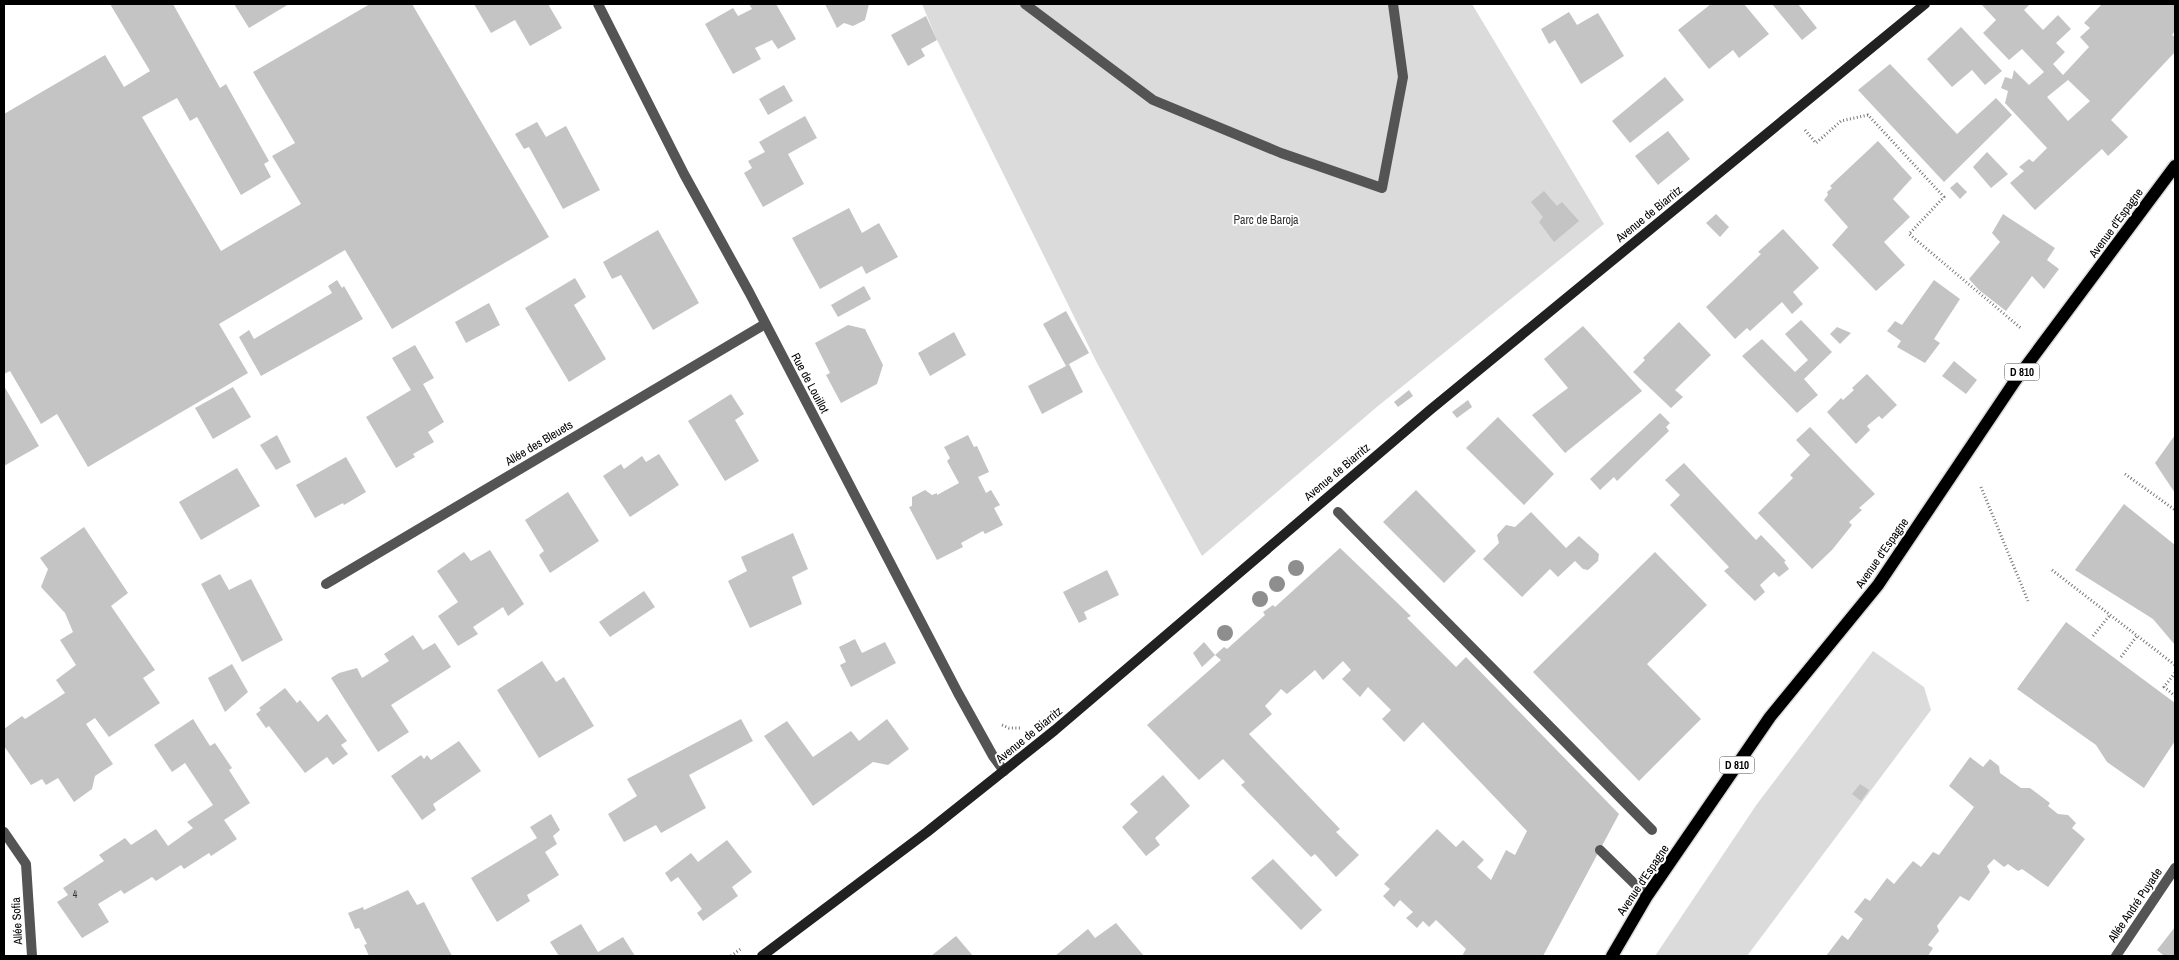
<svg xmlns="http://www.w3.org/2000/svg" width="2179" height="960" viewBox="0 0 2179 960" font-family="'Archivo Narrow',sans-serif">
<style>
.green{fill:#dbdbdb}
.building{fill:#c4c4c4;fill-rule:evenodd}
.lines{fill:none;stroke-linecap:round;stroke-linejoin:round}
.primary-casing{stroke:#dbdbdb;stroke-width:15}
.path{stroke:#767676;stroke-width:3;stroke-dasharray:1 2.5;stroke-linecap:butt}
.service{stroke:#545454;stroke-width:10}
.pedestrian{stroke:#545454;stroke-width:10}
.minor{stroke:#545454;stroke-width:10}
.secondary{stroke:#212121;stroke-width:10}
.primary{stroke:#000;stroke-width:12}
.tree{fill:#8e8e8e}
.labels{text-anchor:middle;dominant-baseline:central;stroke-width:4;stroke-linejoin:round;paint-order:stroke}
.number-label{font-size:10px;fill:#313131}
.shield{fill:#fff;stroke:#4c4c4c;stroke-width:1}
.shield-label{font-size:11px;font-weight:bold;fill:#000}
.street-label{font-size:12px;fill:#000;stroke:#fff}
.park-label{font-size:12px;fill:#323232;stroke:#fff}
</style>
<rect width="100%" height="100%" fill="#fff"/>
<!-- green -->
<g class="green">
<polygon points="922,4 1472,4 1604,224 1378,406 1202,556 1097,363 937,40"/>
<polygon points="1873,651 1924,687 1931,710 1747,956 1655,956 1757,804"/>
</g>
<!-- building -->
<g class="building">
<polygon points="110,4 173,4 220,88 226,84 269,161 264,164 271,177 241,195 197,117 190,121 177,98 142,117 221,251 301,204 272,156 295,143 253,72 370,4 412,4 549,237 392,329 345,250 219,324 248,373 88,467 57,414 41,424 10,371 4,374 4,114 105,55 124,87 150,71"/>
<polygon points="234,4 289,4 249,28"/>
<polygon points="474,4 548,4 562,28 530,46 515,20 491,33"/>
<polygon points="749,4 776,4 796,39 778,49 772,40 755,48 761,59 733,74 705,24 733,8 738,16 752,9"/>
<polygon points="825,4 869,4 865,20 853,26 844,23 837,28"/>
<polygon points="1711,4 1744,4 1769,34 1739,58 1733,50 1709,69 1678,30"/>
<polygon points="1772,4 1798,4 1817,28 1802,40"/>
<path d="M1981,4H2030L2024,10L2043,30L2058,15L2071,29L2056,43L2065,52L2053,64L2063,75L2089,47L2080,37L2090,28L2084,23L2102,4H2175V31L2172,35L2175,37V52L2111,120L2128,137L2108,156L2102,149L2035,210L2010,183L2024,171L2019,167L2029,159L2033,162L2047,148L2005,103L2008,91L2001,88L2005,77L2012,79L2014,70L2029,85L2044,72L2022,49L2009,60L1983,33L1996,20ZM2068,80L2090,101L2068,121L2047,97Z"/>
<polygon points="1569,12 1577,25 1598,13 1624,56 1581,84 1555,40 1549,44 1541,29"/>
<polygon points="926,16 937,40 921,49 925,56 908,66 891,35"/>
<polygon points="1961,27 2002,71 1985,85 1972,70 1952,87 1927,59"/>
<polygon points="1890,64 1957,134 1996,98 2012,115 1944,182 1858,90"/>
<polygon points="1665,77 1684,100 1630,143 1612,121"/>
<polygon points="784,85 793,101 768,115 759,99"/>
<polygon points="805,116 817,138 788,154 804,184 763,207 744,173 752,168 748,161 765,152 759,142"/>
<polygon points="537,122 546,137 566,126 600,190 563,209 529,147 524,149 515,134"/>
<polygon points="1668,131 1690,159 1658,185 1635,156"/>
<polygon points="1878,141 1912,178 1893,199 1910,217 1884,242 1905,265 1876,291 1832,245 1848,227 1824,200 1828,195 1827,192 1832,188 1830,186"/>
<polygon points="1987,152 2008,174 1991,188 1973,167"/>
<polygon points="1957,182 1967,192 1960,199 1950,188"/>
<polygon points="1544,191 1557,206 1562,202 1579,221 1554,242 1539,222 1543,217 1531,202"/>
<polygon points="849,208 862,233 879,223 898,257 866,274 862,266 820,289 792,238"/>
<polygon points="1716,214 1729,227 1720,237 1706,223"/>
<polygon points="2003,214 2055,248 2047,260 2059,269 2044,289 2032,276 2006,311 1979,290 1969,279 2000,242 1992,233"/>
<polygon points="1783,229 1819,268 1793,292 1803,304 1792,314 1782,302 1750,331 1747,328 1735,339 1706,307 1761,254 1758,252"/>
<polygon points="658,230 699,303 653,330 621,275 612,279 603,262"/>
<polygon points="575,278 586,297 574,305 606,359 569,382 525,308"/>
<polygon points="337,280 342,288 344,286 363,319 261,376 239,337 249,330 254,339 332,293 328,286"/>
<polygon points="1934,280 1960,299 1934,339 1940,343 1925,363 1897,347 1901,341 1887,331 1895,321 1902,325"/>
<polygon points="864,286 871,299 838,317 831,305"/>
<polygon points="489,303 500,325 466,343 455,322"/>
<polygon points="1066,311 1089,353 1069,364 1083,392 1042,414 1028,386 1066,366 1043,324"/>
<polygon points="1801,320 1832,352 1804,379 1818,395 1797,413 1742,356 1762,339 1795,372 1808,360 1785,334"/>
<polygon points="1679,322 1711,355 1675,390 1683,397 1671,408 1633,372 1645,360 1643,358"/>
<polygon points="848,325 865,329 883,365 877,384 841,403 826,375 830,373 815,343"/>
<polygon points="1583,326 1642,391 1565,453 1532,415 1568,388 1544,359"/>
<polygon points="1837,327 1851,333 1840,344 1830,334"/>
<polygon points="954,332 966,355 930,376 918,353"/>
<polygon points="415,345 434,378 423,384 444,422 428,432 434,442 413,454 415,457 396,468 366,417 411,390 392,358"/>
<polygon points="1954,361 1977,380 1966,394 1942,376"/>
<polygon points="1867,374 1897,405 1882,419 1879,416 1867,426 1870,430 1856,444 1827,412 1841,398 1843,400 1854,390 1852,388"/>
<polygon points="4,386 39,446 4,466"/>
<polygon points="233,387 251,417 213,439 195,408"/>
<polygon points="1409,390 1413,396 1398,407 1394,402"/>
<polygon points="731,394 744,414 735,420 759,461 725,481 688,421"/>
<polygon points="1468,400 1472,407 1457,418 1452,412"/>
<polygon points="1660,413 1670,423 1666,427 1669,431 1617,481 1614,477 1600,490 1590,479"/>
<polygon points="1498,417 1554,474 1524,505 1466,448"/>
<polygon points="1810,427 1875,494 1859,508 1862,510 1849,522 1852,525 1832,550 1812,569 1758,513 1793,478 1790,475 1810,455 1796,440"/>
<polygon points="277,435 291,462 276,470 260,445"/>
<polygon points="968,435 974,447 977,446 989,472 978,477 986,493 991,490 1000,505 994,508 1003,525 985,534 983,531 961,543 963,547 937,560 909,507 912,506 912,497 925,490 932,495 937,493 937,495 959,483 947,461 950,458 944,447"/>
<polygon points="2175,435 2175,493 2155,463"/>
<polygon points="659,454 679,485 630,517 603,476 621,464 624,469 642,456 646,462"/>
<polygon points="346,457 366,492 344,505 343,503 315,518 296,485"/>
<polygon points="1684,463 1756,540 1761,535 1786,561 1784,562 1789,569 1779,577 1774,572 1760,585 1765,592 1755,601 1724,571 1729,567 1670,505 1680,495 1665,480"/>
<polygon points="237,468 260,506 201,540 179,502"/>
<polygon points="1416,490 1476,551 1444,583 1383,522"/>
<polygon points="568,492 599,541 550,573 539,555 544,551 525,520"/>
<polygon points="2124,504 2175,545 2175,645 2153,619 2075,570"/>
<polygon points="1531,512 1566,548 1579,536 1599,554 1598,561 1588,570 1583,569 1575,561 1558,577 1550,569 1522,597 1483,559 1499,543 1497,535 1506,525 1515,527"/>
<polygon points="84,527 128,593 111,606 155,670 143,678 160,703 109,737 95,718 86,724 113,764 95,776 92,789 74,802 58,778 46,785 42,779 31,785 4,746 4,729 22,716 25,719 65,693 56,680 76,665 60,640 73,632 65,613 41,587 48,569 40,558"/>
<polygon points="793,533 808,569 792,577 802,604 750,628 728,581 747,571 741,557"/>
<polygon points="1340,548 1411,616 1407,618 1456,667 1466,657 1619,814 1543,956 1462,956 1466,949 1436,920 1429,927 1423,921 1417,928 1406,918 1413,912 1400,900 1394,907 1383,896 1390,889 1384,884 1437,829 1456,847 1463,840 1484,860 1477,867 1491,880 1506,850 1515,855 1527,831 1423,722 1404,742 1382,719 1391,710 1368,687 1360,697 1342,679 1351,670 1343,661 1323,680 1315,670 1287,694 1281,689 1265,706 1272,714 1249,734 1340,829 1336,832 1359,855 1336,877 1315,854 1311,857 1241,785 1245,782 1223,759 1199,780 1147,725 1221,660 1215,655 1202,667 1193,653 1204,642 1215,655 1224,647 1227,649 1265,615 1263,612 1273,605 1275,607"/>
<polygon points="490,550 524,604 508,616 503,607 473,627 478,634 458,646 438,616 458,602 437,571 464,552 471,561"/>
<polygon points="1655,552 1707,605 1647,664 1701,719 1639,781 1533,672"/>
<polygon points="1107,570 1119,595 1084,612 1087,619 1079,623 1063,592"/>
<polygon points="220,574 229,590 251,579 283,640 242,662 201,584"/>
<polygon points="644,591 655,607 610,637 599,622"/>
<polygon points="2066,622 2175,703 2175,741 2144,788 2107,762 2096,745 2017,689"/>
<polygon points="413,635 423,650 435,643 451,667 391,705 409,732 378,752 331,678 339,673 357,668 362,678 389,661 384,654"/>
<polygon points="855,639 862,653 885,642 896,663 851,687 840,665 846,662 839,647"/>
<polygon points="542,661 556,682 564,677 594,726 539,758 497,690"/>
<polygon points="232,664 248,692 225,712 208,678"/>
<polygon points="285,688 297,703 300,700 318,722 327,714 347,741 341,745 348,754 333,765 327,757 305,773 269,726 266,728 256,714 261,710 259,708"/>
<polygon points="193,719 210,746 215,743 232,768 229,770 250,803 224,820 237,839 211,856 209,853 184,869 181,865 156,881 152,877 124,894 121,890 98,904 109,922 82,938 57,902 68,895 63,888 104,861 99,855 125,838 131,845 156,829 168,846 193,828 187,822 213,805 185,763 172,772 154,745"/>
<polygon points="741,719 753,741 689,775 706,808 661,833 656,825 624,842 608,814 637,796 627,779"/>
<polygon points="887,719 909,749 888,765 873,762 813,806 764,736 787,721 813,757 851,731 859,741"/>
<polygon points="459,741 481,771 433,804 436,810 422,820 391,776 421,755 424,759 427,755 431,760"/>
<polygon points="1970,757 1983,767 1990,759 1999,766 2000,773 2021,788 2030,788 2050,803 2048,806 2058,814 2068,815 2076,823 2072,828 2085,839 2048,887 2022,869 2018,871 2008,864 2004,867 1994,859 1987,866 1990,872 1969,901 1960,896 1937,926 1939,931 1928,945 1933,948 1928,956 1826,956 1842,935 1848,940 1863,919 1854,912 1865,898 1870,901 1887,878 1894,884 1913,861 1921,867 1933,852 1939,855 1974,807 1949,786"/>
<polygon points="1163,775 1190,806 1155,838 1160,845 1146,856 1122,827 1138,812 1130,804"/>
<polygon points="1860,784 1869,790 1861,801 1852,794"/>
<polygon points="551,814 560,830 553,836 557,844 545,852 559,875 527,895 530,901 497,922 471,878 537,838 530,827"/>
<polygon points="727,840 752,872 732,887 738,896 703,921 697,913 702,909 678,877 671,882 665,873 691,853 698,862"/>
<polygon points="1273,859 1322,910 1301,930 1251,878"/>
<polygon points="408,890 417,905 424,902 452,956 369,956 364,945 367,944 359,928 355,929 348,913 363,907 364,910"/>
<polygon points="1116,923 1144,956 1055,956 1088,929 1095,938"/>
<polygon points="581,924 598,952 623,937 635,956 559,956 550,942"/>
<polygon points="2175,927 2175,956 2162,956 2163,955 2157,950"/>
<polygon points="956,936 973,956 931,956"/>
</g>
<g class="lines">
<defs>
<polyline id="primary" points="1612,956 1647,896 1770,717 1878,585 2015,381 2175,166"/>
</defs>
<!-- primary casing -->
<use href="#primary" class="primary-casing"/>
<!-- path -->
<g class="path">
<polyline points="1805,130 1816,143 1841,121 1868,115 1944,197 1909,234 2022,329"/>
<polyline points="2125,474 2175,510"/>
<polyline points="1981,487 2028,601"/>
<polyline points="2052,570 2175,665"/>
<polyline points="2093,636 2110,615"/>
<polyline points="2121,657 2137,636"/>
<polyline points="2175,673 2164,687 2175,696"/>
<polyline points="1002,725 1009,728 1022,728"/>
<polyline points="731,956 742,948"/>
</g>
<!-- service -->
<g class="service">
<polyline points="1025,4 1153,100 1281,153 1382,188 1403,77 1393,4"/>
<polyline points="1600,850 1647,896"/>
</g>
<!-- pedestrian -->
<polyline class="pedestrian" points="1338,512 1652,830"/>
<!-- minor -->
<g class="minor">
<polyline points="598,4 684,174 749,292 958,693 993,756 1004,771"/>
<polyline points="326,584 765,324"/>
<polyline points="4,832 26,864 32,956"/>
<polyline points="2116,956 2175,868"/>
</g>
<!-- secondary -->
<polyline class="secondary" points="762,956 927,832 1055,730 1430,410 1925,4"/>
<!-- primary -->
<use href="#primary" class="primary"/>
</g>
<!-- trees -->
<g class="tree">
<circle cx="1296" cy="568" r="8"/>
<circle cx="1277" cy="584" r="8"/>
<circle cx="1260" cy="599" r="8"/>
<circle cx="1225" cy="633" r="8"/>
</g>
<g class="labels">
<!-- number labels -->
<g class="number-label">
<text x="75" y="894">4</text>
</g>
<!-- shield labels -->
<g class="shield">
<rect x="2004.5" y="363.5" width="35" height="17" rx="4"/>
<rect x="1719.5" y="756.5" width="35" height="17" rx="4"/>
</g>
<g class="shield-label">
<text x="2022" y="372">D 810</text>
<text x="1737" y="765">D 810</text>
</g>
<!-- street labels -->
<g class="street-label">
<text transform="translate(1649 214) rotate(-39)">Avenue de Biarritz</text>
<text transform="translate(2116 223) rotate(-54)">Avenue d'Espagne</text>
<text transform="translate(810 383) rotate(62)">Rue de Louillot</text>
<text transform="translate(539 443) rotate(-31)">Allée des Bleuets</text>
<text transform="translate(1337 472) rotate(-40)">Avenue de Biarritz</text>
<text transform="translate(1882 553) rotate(-55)">Avenue d'Espagne</text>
<text transform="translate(1029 735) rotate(-39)">Avenue de Biarritz</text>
<text transform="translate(1643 880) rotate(-56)">Avenue d'Espagne</text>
<text transform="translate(2135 905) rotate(-56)">Allée André Puyade</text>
<text transform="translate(17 921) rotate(-93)">Allée Sofia</text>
</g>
<!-- park labels -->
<g class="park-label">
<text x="1266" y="220">Parc de Baroja</text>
</g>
</g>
<!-- border -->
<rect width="2179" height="960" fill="none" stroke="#000000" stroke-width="10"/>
</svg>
